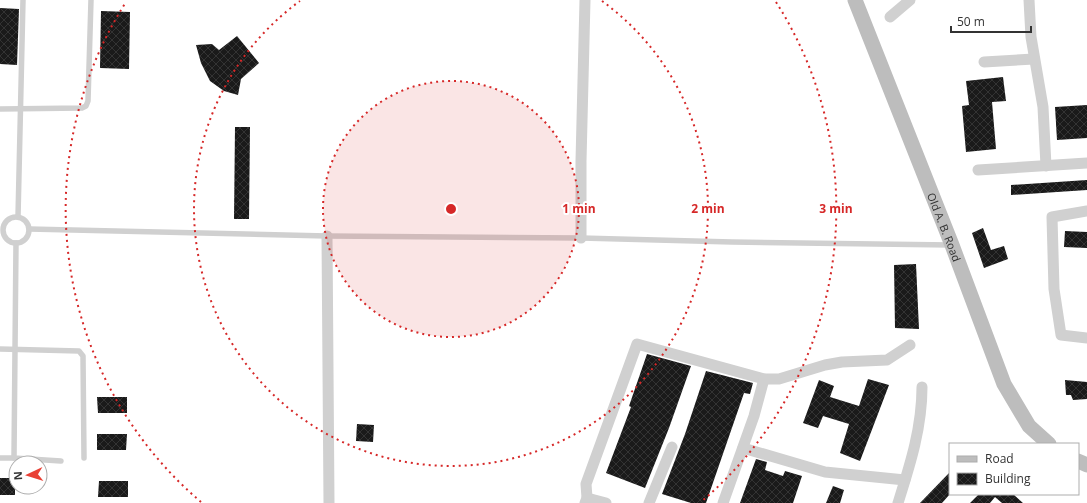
<svg xmlns="http://www.w3.org/2000/svg" width="1087" height="503" viewBox="0 0 1087 503" font-family="'Open Sans',sans-serif">
<style>
.building{fill:url(#building-cross-hatch)}
.lines{fill:none;stroke-linecap:round;stroke-linejoin:round}
.lane{stroke:#d0d0d0;stroke-width:5.5}
.street{stroke:#d0d0d0;stroke-width:11}
.secondary{stroke:#bdbdbd;stroke-width:15}
.ring{fill:none;stroke:#d62828;stroke-width:2;stroke-dasharray:2 4}
.labels{text-anchor:middle;dominant-baseline:central;stroke-width:4;stroke-linejoin:round;paint-order:stroke}
.street-label{font-size:11px;fill:#333;stroke:#fff}
.centre{fill:#d62828;stroke:#fff;stroke-width:2}
.ring-label{font-size:12px;text-anchor:middle;font-weight:bold;fill:#d62828;stroke:#fff;stroke-width:4;stroke-linejoin:round;paint-order:stroke}
</style>
<defs>
<pattern id="building-cross-hatch" width="8" height="8" patternUnits="userSpaceOnUse"><rect width="8" height="8" fill="#1a1a1a"/><path d="M0 0l8 8M0 8l8-8" fill="none" stroke="#333"/></pattern>
</defs>
<rect width="100%" height="100%" fill="#fff"/>
<!-- building -->
<g class="building">
<polygon points="0,8 19,9 17,65 0,64"/>
<polygon points="101,11 130,12 129,69 100,68"/>
<polygon points="237,36 259,63 241,79 238,95 224,91 210,81 201,63 196,45 212,44 219,50"/>
<polygon points="1003,77 1006,101 992,102 996,149 966,152 962,106 969,105 966,81"/>
<polygon points="1087,105 1087,138 1057,140 1055,107"/>
<polygon points="235,127 250,127 249,219 234,219"/>
<polygon points="1087,180 1087,190 1011,195 1011,185"/>
<polygon points="983,228 991,250 1004,246 1008,259 984,268 972,233"/>
<polygon points="1065,231 1087,232 1087,248 1064,247"/>
<polygon points="916,264 919,329 895,328 894,265"/>
<polygon points="647,354 691,366 669,428 645,488 606,473 631,407 629,406"/>
<polygon points="706,371 753,383 750,394 744,393 706,503 691,503 662,494 685,434"/>
<polygon points="868,379 889,385 860,461 840,453 849,424 823,416 818,428 803,423 819,380 834,386 830,397 859,406"/>
<polygon points="1065,380 1087,382 1087,399 1073,400 1071,395 1066,395"/>
<polygon points="97,397 127,397 127,413 98,413"/>
<polygon points="357,424 374,425 373,442 356,441"/>
<polygon points="97,434 127,434 126,450 97,450"/>
<polygon points="756,459 767,462 765,470 783,476 785,471 802,476 793,503 740,503"/>
<polygon points="950,472 950,494 942,503 920,503"/>
<rect x="0" y="478" width="15" height="17"/>
<polygon points="99,481 128,481 128,497 98,497"/>
<polygon points="833,486 844,490 840,503 826,503"/>
<polygon points="979,494 1013,494 1023,503 1002,503 995,497 990,503 970,503"/>
</g>
<g class="lines">
<!-- lane -->
<g class="lane">
<polyline points="0,109 82,108 86,106 88,101 91,0"/>
<circle cx="16" cy="230" r="13"/>
<polyline points="18,217 23,0"/>
<polyline points="29,229 327,236 581,238 732,242 951,245"/>
<polyline points="16,243 14,458 61,461"/>
<polyline points="0,349 79,351 83,356 84,458"/>
<polyline points="0,458 14,458"/>
</g>
<!-- street -->
<g class="street">
<polyline points="1029,0 1031,37 1043,107 1046,166"/>
<polyline points="890,17 910,0"/>
<polyline points="984,62 1034,59"/>
<polyline points="978,170 1087,163"/>
<polyline points="1087,211 1052,217 1054,289 1061,335 1087,338"/>
<polyline points="327,236 329,503"/>
<polyline points="581,238 581,161 585,0"/>
<polyline points="743,448 825,472 905,480"/>
<polyline points="587,498 606,503"/>
<polyline points="585,503 587,498 586,484 637,344 764,379 779,379 825,365 842,362 887,360 910,345"/>
<polyline points="649,503 672,447"/>
<polyline points="723,503 754,416 764,379"/>
<path d="M898,503C910,465 922,428 922,387"/>
</g>
<!-- secondary -->
<g class="secondary">
<path id="s1" d="M855,0L952,245L1004,384L1029,426L1049,444"/>
<polyline points="1078,461 1087,465"/>
</g>
</g>
<!-- distance rings -->
<circle cx="451" cy="209" r="128" fill="#d62828" fill-opacity=".12"/>
<g class="ring">
<circle cx="451" cy="209" r="128"/>
<path d="M602 1A257 257 0 1 1 300 1"/>
<path d="M201 502A385 385 0 0 1 126 2M776 2A385 385 0 0 1 701 502"/>
</g>
<g class="labels">
<!-- street labels -->
<g class="street-label">
<text stroke="none"><textPath href="#s1" startOffset="244">Old A. B. Road</textPath></text>
</g>
</g>
<circle cx="451" cy="209" r="6" class="centre"/>
<g class="ring-label">
<text x="579" y="213">1 min</text>
<text x="708" y="213">2 min</text>
<text x="836" y="213">3 min</text>
</g>
<!-- legend -->
<rect x="949" y="443" width="130" height="52" fill="#ffffff" stroke="#adadad"/>
<rect x="957" y="456" width="20" height="6" fill="#bdbdbd" stroke="#adadad"/>
<text x="985" y="463" font-size="12" fill="#333333">Road</text>
<rect x="957" y="473" width="20" height="12" fill="url(#building-cross-hatch)" stroke="#adadad"/>
<text x="985" y="483" font-size="12" fill="#333333">Building</text>
<!-- north arrow -->
<g transform="translate(28 475) rotate(266)"><circle r="19" fill="#ffffff" stroke="#adadad"/>
<path d="M0-3L7 15L0 10L-7 15Z" fill="#e94035"/>
<text y="-6" font-size="11" font-weight="bold" text-anchor="middle" fill="#333333">N</text>
</g>
<!-- scale -->
<path d="M951 26v6h80v-6" fill="none" stroke="#333333" stroke-width="2"/>
<text x="957" y="26" font-size="12" fill="#333333" stroke="#ffffff" stroke-width="3" paint-order="stroke">50 m</text>
</svg>
